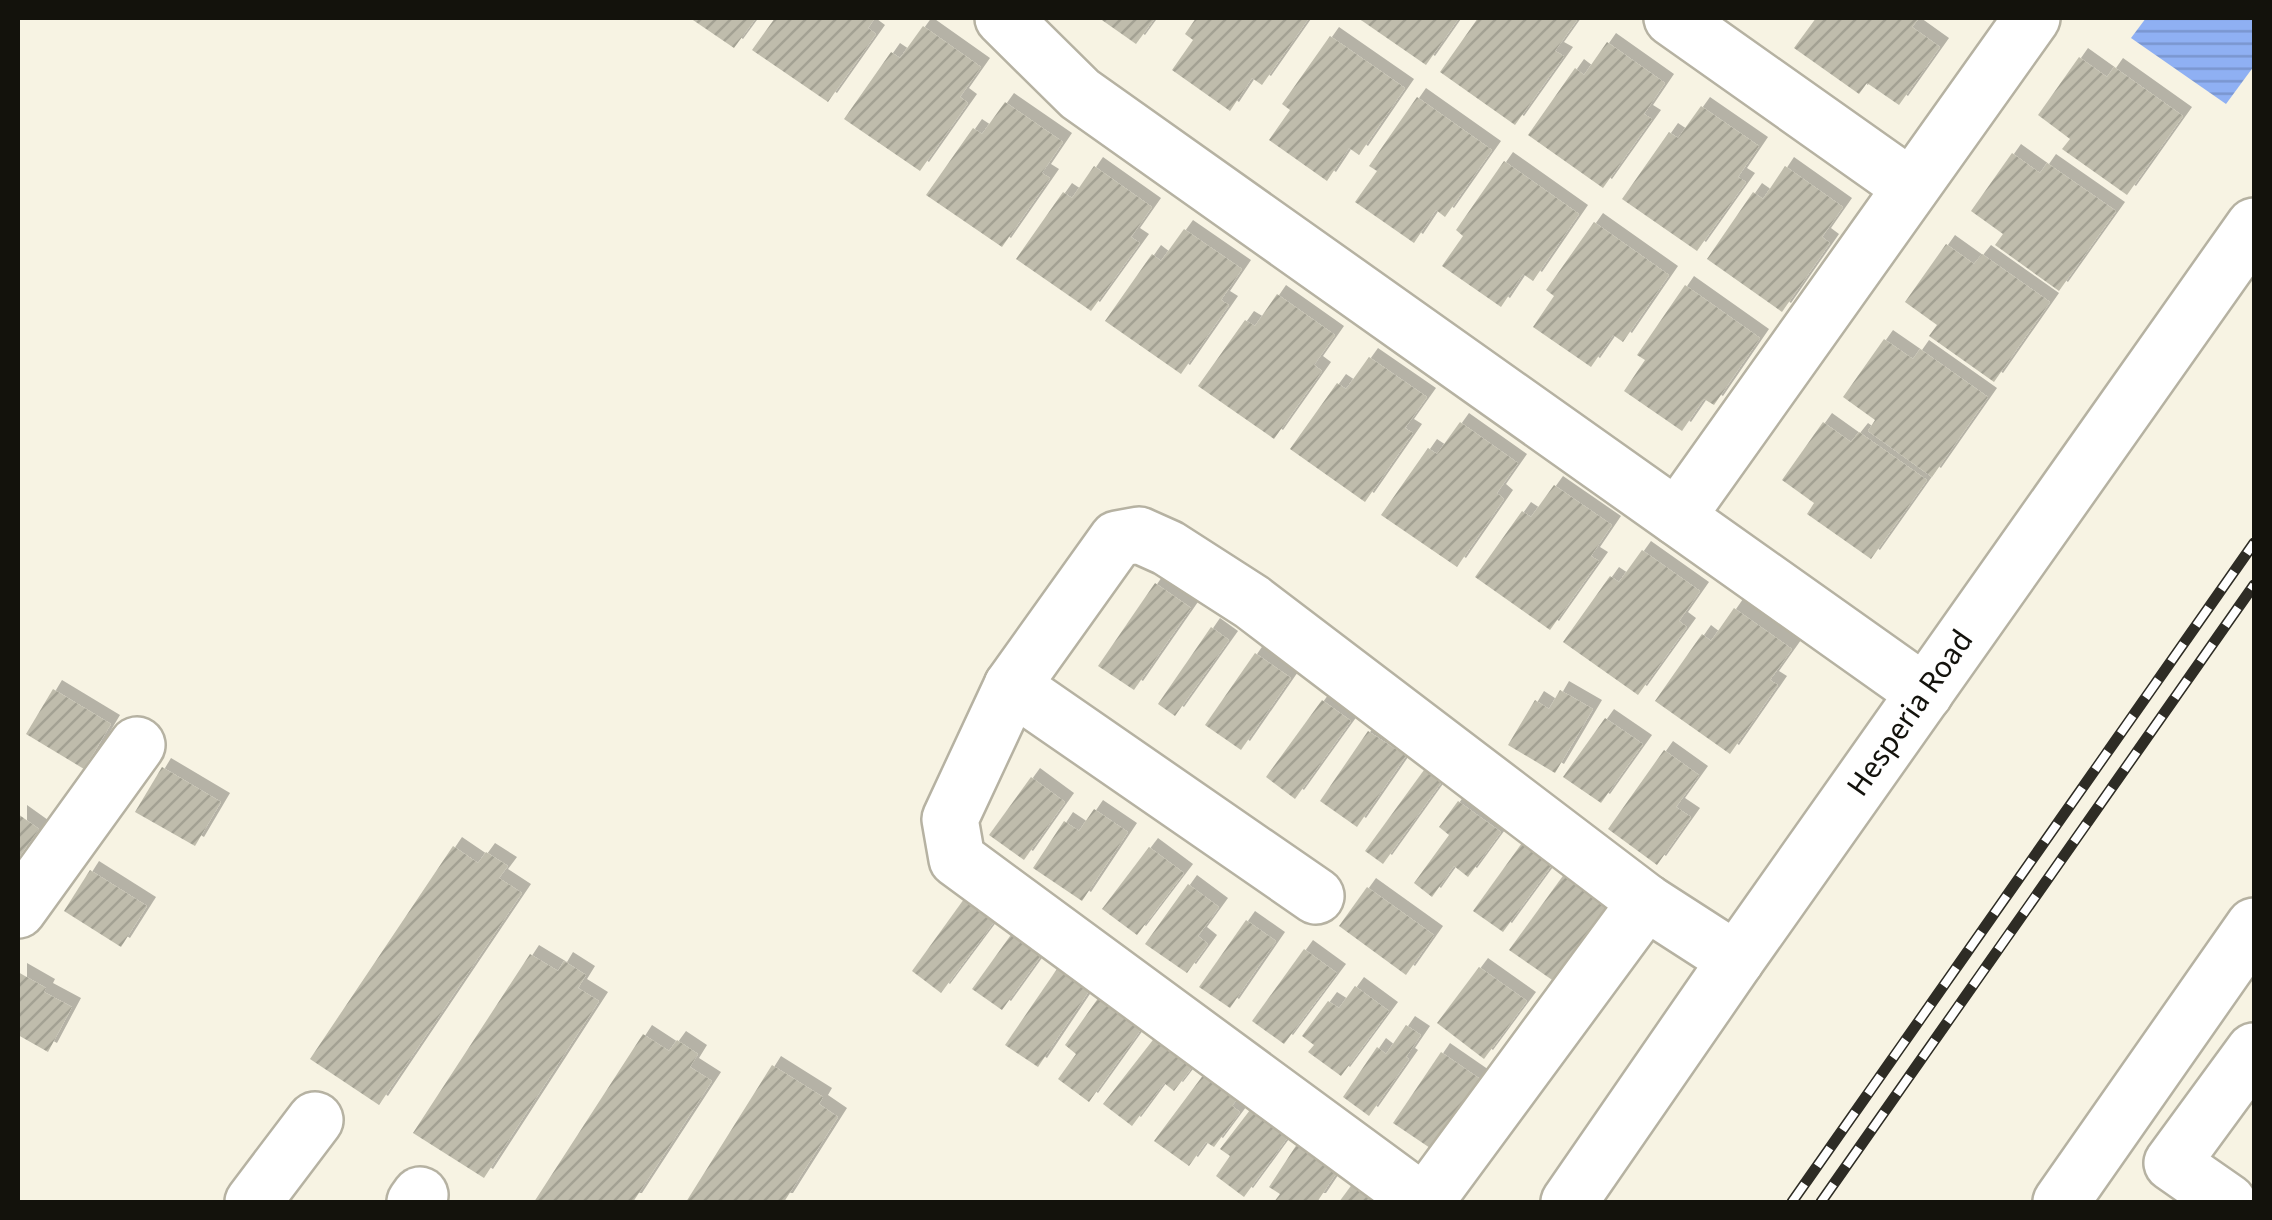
<svg xmlns="http://www.w3.org/2000/svg" width="2272" height="1220" viewBox="0 0 2272 1220" font-family="'Source Sans 3',sans-serif">
<style>
.water{fill:url(#water-rules)}
.building{fill:url(#building-hatch);filter:url(#shadow)}
.lines{fill:none;stroke-linecap:round;stroke-linejoin:round}
.minor-casing{stroke:#b6b2a2;stroke-width:60}
.minor{stroke:#fff;stroke-width:55}
.rail-casing{stroke:#2e2c25;stroke-width:11}
.rail{stroke:#fff;stroke-width:8;stroke-dasharray:22;stroke-linecap:butt}
.labels{text-anchor:middle;dominant-baseline:central;stroke-width:8;stroke-linejoin:round;paint-order:stroke}
.street-label{font-size:32px;fill:#13120c;stroke:#fff}
</style>
<defs>
<pattern id="water-rules" width="6" height="5" patternUnits="userSpaceOnUse" patternTransform="scale(2.5)"><rect width="6" height="5" fill="#8fb0f3"/><path d="M0 2.5h6" fill="none" stroke="#7a96cf"/></pattern>
<pattern id="building-hatch" width="6" height="6" patternUnits="userSpaceOnUse" patternTransform="scale(2.5)"><rect width="6" height="6" fill="#bfbcac"/><path d="M-1 1l2-2M0 6l6-6M5 7l2-2" fill="none" stroke="#a3a193"/></pattern>
<filter id="shadow"><feDropShadow dx="9" dy="-9" stdDeviation="0" flood-color="#0004"/></filter>
</defs>
<rect width="100%" height="100%" fill="#f7f3e3"/>
<!-- water -->
<polygon class="water" points="2146,18 2254,18 2254,66 2226,104 2131,38"/>
<!-- building -->
<g class="building">
<polygon points="690,18 756,18 734,48"/>
<polygon points="775,18 875,18 868,28 876,34 828,102 752,50"/>
<polygon points="1099,18 1155,18 1136,44"/>
<polygon points="1196,18 1309,18 1262,85 1252,78 1230,111 1172,70 1193,40 1185,34"/>
<polygon points="1358,18 1459,18 1426,65"/>
<polygon points="1478,18 1573,18 1577,20 1555,51 1564,56 1515,125 1440,72"/>
<polygon points="1816,18 1919,18 1912,27 1940,47 1899,105 1867,83 1859,94 1794,48"/>
<polygon points="923,26 981,67 960,97 968,103 920,171 844,119 891,52 900,58"/>
<polygon points="1330,36 1405,88 1359,155 1349,148 1327,181 1269,140 1290,110 1282,104"/>
<polygon points="1607,42 1665,83 1644,114 1652,119 1603,188 1528,135 1575,68 1584,75"/>
<polygon points="2079,57 2107,77 2114,67 2183,116 2127,195 2062,149 2070,139 2038,115"/>
<polygon points="1417,97 1492,150 1445,217 1436,210 1414,243 1355,202 1377,171 1369,166"/>
<polygon points="1005,102 1063,142 1042,173 1050,178 1002,247 926,195 973,128 982,134"/>
<polygon points="1701,106 1759,146 1738,177 1746,182 1697,251 1622,199 1669,132 1678,138"/>
<polygon points="2012,153 2040,173 2047,163 2116,211 2059,291 1995,245 2003,234 1971,211"/>
<polygon points="1504,161 1579,214 1533,281 1523,274 1501,307 1442,266 1463,236 1456,230"/>
<polygon points="1094,166 1152,207 1131,237 1140,243 1091,311 1016,259 1063,192 1072,198"/>
<polygon points="1785,166 1843,207 1822,237 1830,243 1782,312 1707,259 1753,192 1763,199"/>
<polygon points="1594,222 1669,275 1623,342 1613,335 1591,367 1533,327 1554,296 1546,290"/>
<polygon points="1184,229 1242,269 1221,300 1229,305 1181,374 1105,321 1152,254 1161,261"/>
<polygon points="1946,244 1974,264 1982,254 2050,302 1994,382 1929,336 1937,325 1905,302"/>
<polygon points="1685,285 1760,338 1714,405 1704,399 1682,431 1624,391 1645,360 1637,355"/>
<polygon points="1277,294 1335,335 1314,365 1322,371 1274,439 1198,386 1245,320 1255,326"/>
<polygon points="1884,339 1913,359 1920,349 1988,397 1932,477 1868,431 1875,420 1843,397"/>
<polygon points="1369,357 1427,397 1405,428 1413,433 1365,502 1290,449 1337,383 1346,389"/>
<polygon points="1460,422 1518,463 1497,493 1504,499 1457,567 1381,515 1428,448 1437,454"/>
<polygon points="1823,422 1851,442 1859,432 1927,480 1871,559 1807,514 1814,503 1782,480"/>
<polygon points="1554,485 1612,525 1591,556 1599,561 1550,630 1475,577 1522,511 1531,517"/>
<polygon points="1642,550 1700,591 1679,621 1687,627 1638,695 1563,642 1610,576 1619,582"/>
<polygon points="1155,583 1191,608 1134,690 1098,666"/>
<polygon points="1734,608 1792,649 1770,680 1778,685 1730,754 1655,701 1702,634 1711,641"/>
<polygon points="1211,627 1229,640 1175,716 1158,704"/>
<polygon points="1255,653 1291,678 1241,750 1205,725"/>
<polygon points="53,689 111,724 84,769 26,734"/>
<polygon points="1560,690 1593,709 1555,773 1508,745 1535,700 1549,709"/>
<polygon points="1322,700 1351,721 1295,799 1266,777"/>
<polygon points="1605,718 1643,744 1601,803 1563,777"/>
<polygon points="1368,731 1406,756 1357,827 1320,801"/>
<polygon points="1664,750 1699,775 1676,807 1691,817 1657,865 1608,829"/>
<polygon points="162,767 221,802 195,846 135,812"/>
<polygon points="1424,770 1441,783 1383,864 1365,851"/>
<polygon points="1031,777 1065,802 1024,860 989,835"/>
<polygon points="1458,801 1501,832 1468,877 1454,866 1432,897 1414,883 1449,835 1439,827"/>
<polygon points="1094,809 1128,832 1082,901 1033,868 1064,821 1079,831"/>
<polygon points="18,814 39,829 18,859"/>
<polygon points="1522,843 1552,865 1503,932 1473,911"/>
<polygon points="453,846 478,863 486,852 508,866 499,878 522,893 379,1105 310,1059"/>
<polygon points="1149,847 1184,873 1137,935 1102,909"/>
<polygon points="90,870 147,906 121,947 64,911"/>
<polygon points="1565,873 1613,908 1558,984 1509,950"/>
<polygon points="1188,884 1219,907 1198,936 1208,944 1187,973 1145,944"/>
<polygon points="1367,887 1434,935 1406,975 1339,926"/>
<polygon points="964,899 994,922 941,993 912,971"/>
<polygon points="1246,920 1276,941 1230,1008 1199,987"/>
<polygon points="1013,932 1043,953 1002,1010 972,989"/>
<polygon points="1304,949 1337,973 1284,1044 1252,1021"/>
<polygon points="530,954 558,971 564,961 586,975 578,988 599,1001 484,1178 413,1133"/>
<polygon points="1059,966 1091,988 1038,1067 1005,1045"/>
<polygon points="1479,967 1527,1001 1484,1059 1437,1023"/>
<polygon points="18,972 46,988 44,992 72,1007 48,1052 18,1035"/>
<polygon points="1355,986 1389,1011 1341,1076 1308,1052 1314,1045 1302,1036 1328,1001 1339,1008"/>
<polygon points="1099,997 1142,1028 1089,1102 1058,1079 1076,1054 1065,1045"/>
<polygon points="1406,1025 1421,1035 1406,1057 1409,1059 1369,1116 1343,1097 1377,1047 1386,1054"/>
<polygon points="643,1034 669,1051 677,1040 698,1054 690,1067 712,1081 633,1202 534,1202"/>
<polygon points="1156,1036 1194,1065 1174,1091 1164,1083 1132,1126 1103,1104"/>
<polygon points="1441,1052 1483,1081 1436,1152 1393,1123"/>
<polygon points="772,1065 823,1097 819,1104 838,1117 784,1202 686,1202"/>
<polygon points="1207,1070 1240,1095 1232,1106 1240,1112 1214,1147 1206,1142 1189,1166 1154,1141"/>
<polygon points="1250,1110 1258,1117 1263,1112 1291,1133 1244,1197 1216,1176 1230,1156 1220,1149"/>
<polygon points="1303,1135 1344,1162 1317,1202 1274,1202 1280,1194 1269,1187"/>
<polygon points="1359,1175 1397,1202 1339,1202"/>
</g>
<g class="lines">
<defs>
<g id="minor">
<polyline points="1003,18 1080,94 1925,693"/>
<polyline points="1672,18 1911,187"/>
<polyline points="1677,517 2032,18"/>
<polyline points="1012,686 1316,896"/>
<polyline points="18,910 137,745"/>
<polyline points="253,1202 315,1120"/>
<polyline points="415,1202 420,1195"/>
<polyline points="1423,1202 957,859 950,819 1012,686 1117,539 1139,535 1168,548 1252,602 1646,902 1736,960"/>
<polyline points="1425,1202 1646,902"/>
<polyline points="1569,1202 1736,960 2254,226"/>
<polyline points="2061,1202 2254,926"/>
<polyline points="2228,1202 2172,1163 2254,1051"/>
</g>
</defs>
<!-- minor casing -->
<use href="#minor" class="minor-casing"/>
<!-- minor -->
<use href="#minor" class="minor"/>
<defs>
<g id="rail">
<polyline points="1792,1202 2254,543"/>
<polyline points="1821,1202 2254,585"/>
</g>
</defs>
<!-- rail casing -->
<use href="#rail" class="rail-casing"/>
<!-- rail -->
<use href="#rail" class="rail"/>
</g>
<g class="labels">
<!-- street labels -->
<g class="street-label">
<text transform="translate(1910 713) rotate(-55)">Hesperia Road</text>
</g>
</g>
<!-- border -->
<rect width="2272" height="1220" fill="none" stroke="#13120c" stroke-width="40"/>
</svg>
